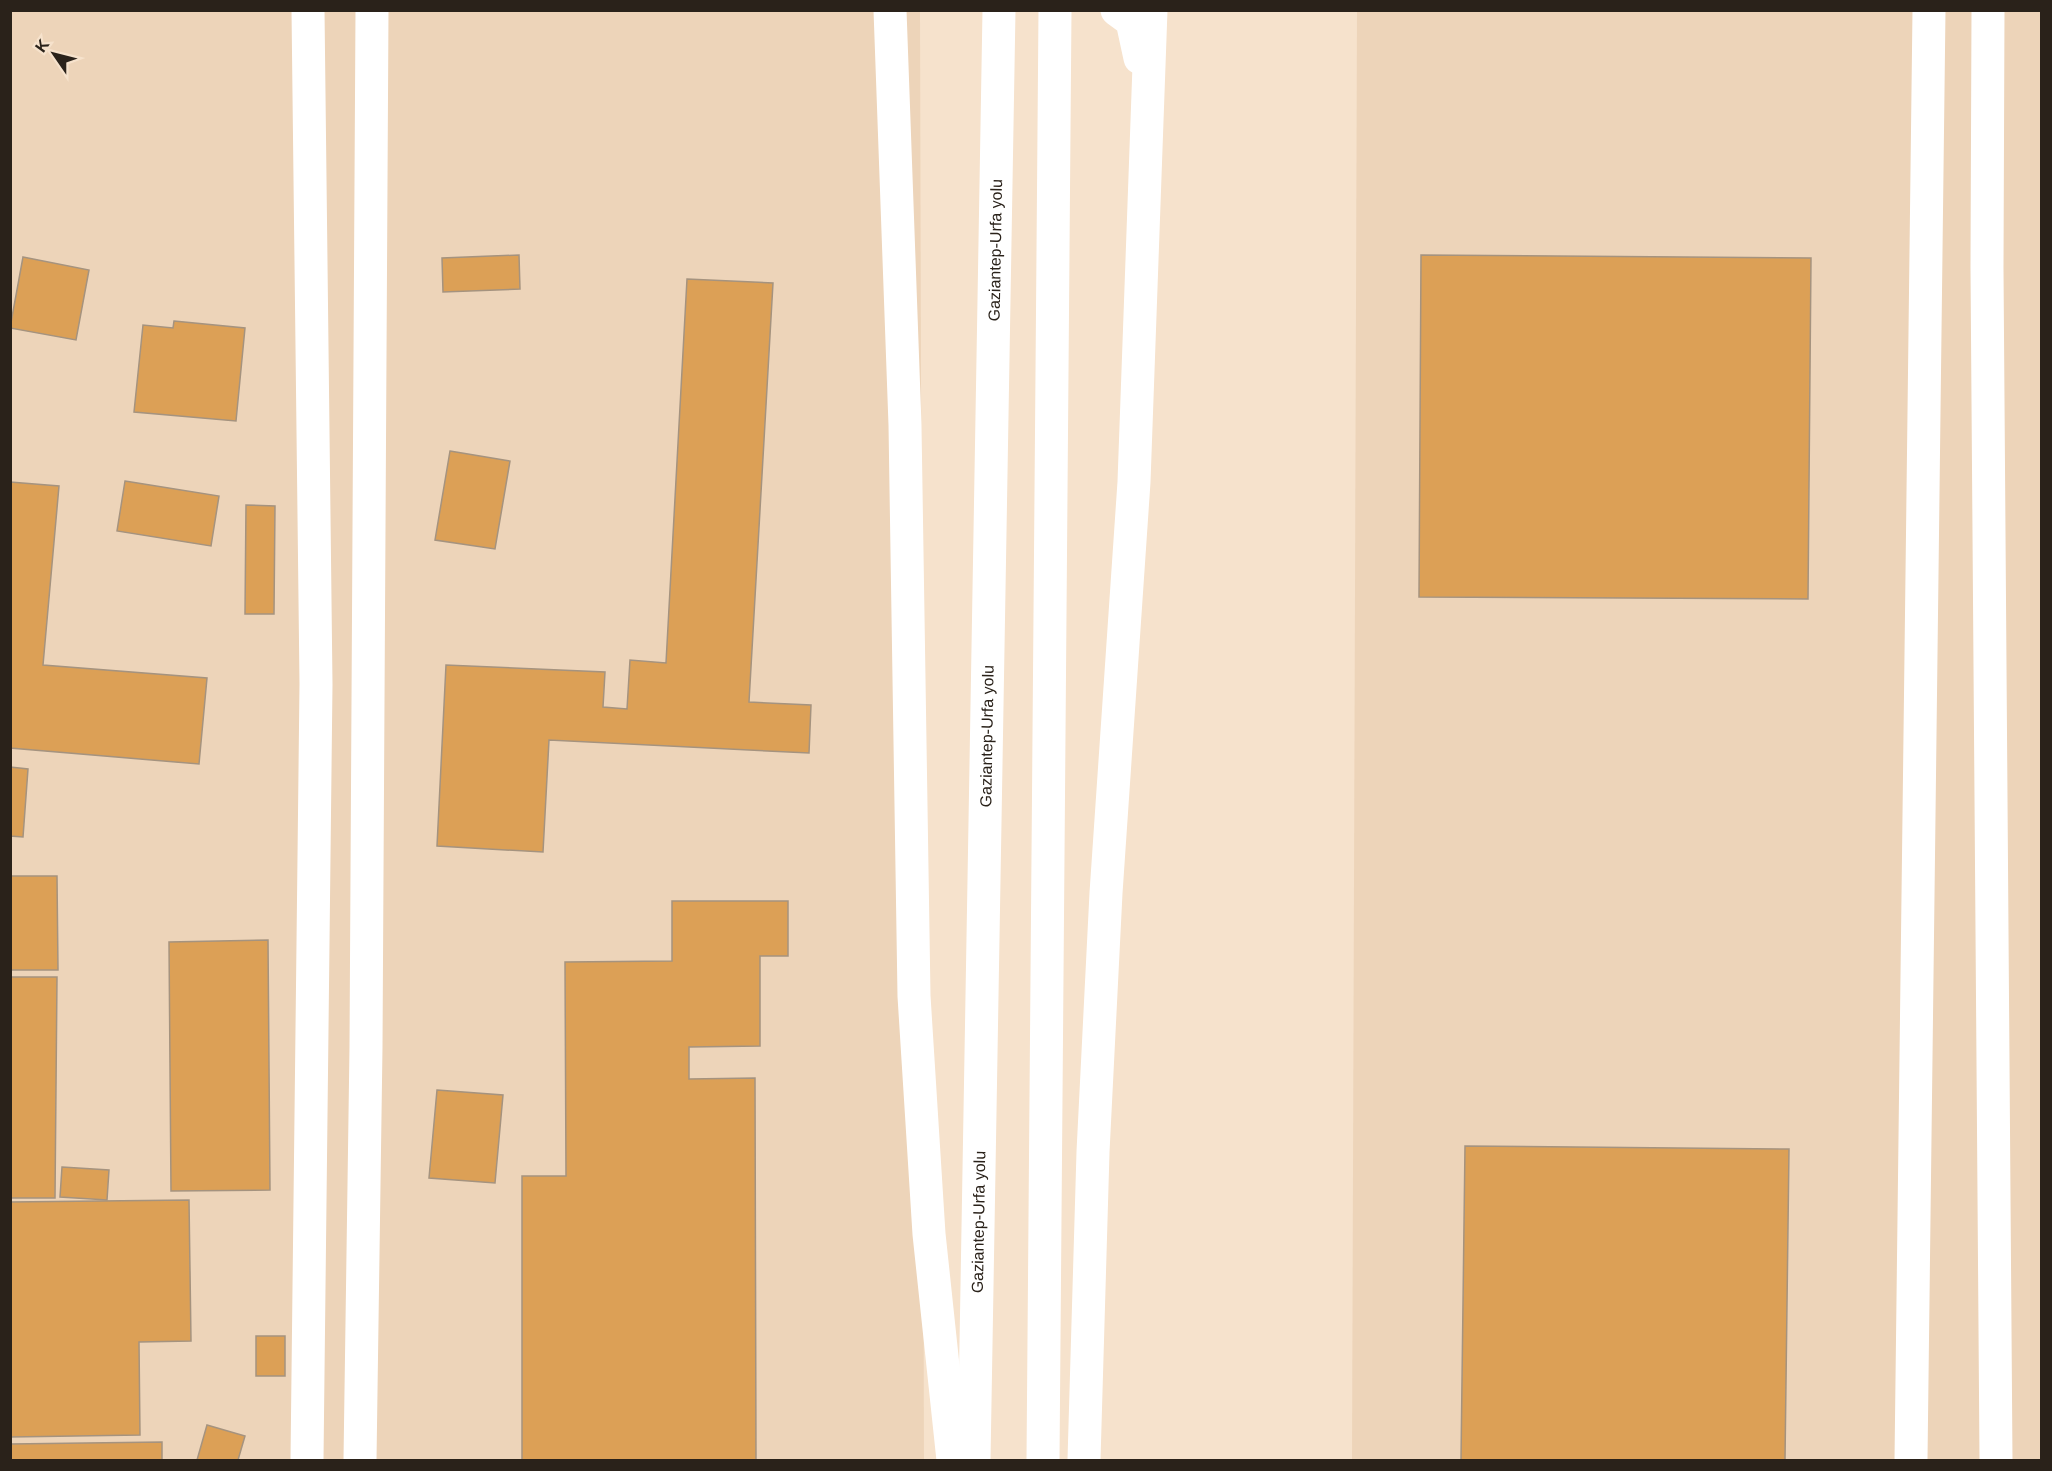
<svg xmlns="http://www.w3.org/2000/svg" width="2052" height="1471" viewBox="0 0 2052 1471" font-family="Helvetica,sans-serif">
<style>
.built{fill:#edd4b9}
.building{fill:#dca056;stroke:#a5937f;stroke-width:1.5}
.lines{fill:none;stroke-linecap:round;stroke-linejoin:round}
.secondary{stroke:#fff;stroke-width:33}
.highway{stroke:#fff;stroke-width:33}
.labels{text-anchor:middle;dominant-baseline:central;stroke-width:4.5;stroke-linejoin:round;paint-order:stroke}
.street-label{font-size:16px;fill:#2a221a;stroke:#f6e2cc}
</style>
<rect width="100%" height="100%" fill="#f6e2cc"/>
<!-- built -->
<g class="built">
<polygon points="10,11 920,11 924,1460 11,1460"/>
<polygon points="1357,11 2041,11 2041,1460 1352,1460"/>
</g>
<!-- building -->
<g class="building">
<polygon points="519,255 520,289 443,292 442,258"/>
<polygon points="1421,255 1811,258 1808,599 1419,597"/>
<polygon points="23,257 89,270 76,340 10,328"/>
<polygon points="687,279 773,283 749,702 811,705 809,753 549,740 543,852 437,846 446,665 605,672 603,707 627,709 630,660 666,663"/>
<polygon points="174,321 245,328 236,421 134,412 143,325 173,328"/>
<polygon points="450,451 510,461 495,549 435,540"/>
<polygon points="125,481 219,496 211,546 117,531"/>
<polygon points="10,482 59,486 43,665 207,678 199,764 10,748"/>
<polygon points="246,505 275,506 274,614 245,614"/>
<polygon points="10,767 28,769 23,837 10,836"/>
<polygon points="10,876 57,876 58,970 10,970"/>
<polygon points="672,901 788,901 788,956 760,956 760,1046 689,1047 689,1079 755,1078 756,1460 522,1460 522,1176 566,1176 565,962 672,961"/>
<polygon points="268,940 270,1190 171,1191 169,942"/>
<polygon points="10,977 57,977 55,1198 10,1198"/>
<polygon points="437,1090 503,1095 495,1183 429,1178"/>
<polygon points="1465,1146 1789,1149 1785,1460 1461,1460"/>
<polygon points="62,1167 109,1170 107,1200 60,1197"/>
<polygon points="189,1200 191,1341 139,1342 140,1435 10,1437 10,1202"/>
<rect x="256" y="1336" width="29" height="40"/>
<polygon points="207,1425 245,1436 238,1460 197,1460"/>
<polygon points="162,1442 162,1460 10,1460 10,1444"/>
</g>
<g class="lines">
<!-- secondary -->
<g class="secondary">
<polyline points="890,10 905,425 914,996 929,1234 953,1460"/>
<polyline points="1117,10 1132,21 1140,58"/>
<polyline points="1988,10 1987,268 1996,1460"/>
<polyline points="307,1460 316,684 308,10"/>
<polyline points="360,1460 366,1047 372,10"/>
<polyline points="1084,1460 1093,1152 1106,893 1134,482 1151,10"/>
<polyline points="1911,1460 1929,10"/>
</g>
<!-- highway -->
<g class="highway">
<path id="s1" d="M974,1460L999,10"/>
<polyline points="1043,1460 1055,10"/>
</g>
</g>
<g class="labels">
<!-- street labels -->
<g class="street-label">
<text stroke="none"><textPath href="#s1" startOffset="1210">Gaziantep-Urfa yolu</textPath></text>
<text stroke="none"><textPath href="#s1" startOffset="724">Gaziantep-Urfa yolu</textPath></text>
<text stroke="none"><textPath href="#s1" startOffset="238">Gaziantep-Urfa yolu</textPath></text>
</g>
</g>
<!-- border -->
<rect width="2052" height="1471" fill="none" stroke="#2a221a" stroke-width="24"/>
<!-- north arrow -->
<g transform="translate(54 54) rotate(305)" stroke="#f6e2cc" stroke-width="4.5" paint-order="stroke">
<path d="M0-4.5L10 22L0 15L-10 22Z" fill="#2a221a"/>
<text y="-9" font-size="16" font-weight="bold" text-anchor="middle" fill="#2a221a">K</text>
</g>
</svg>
